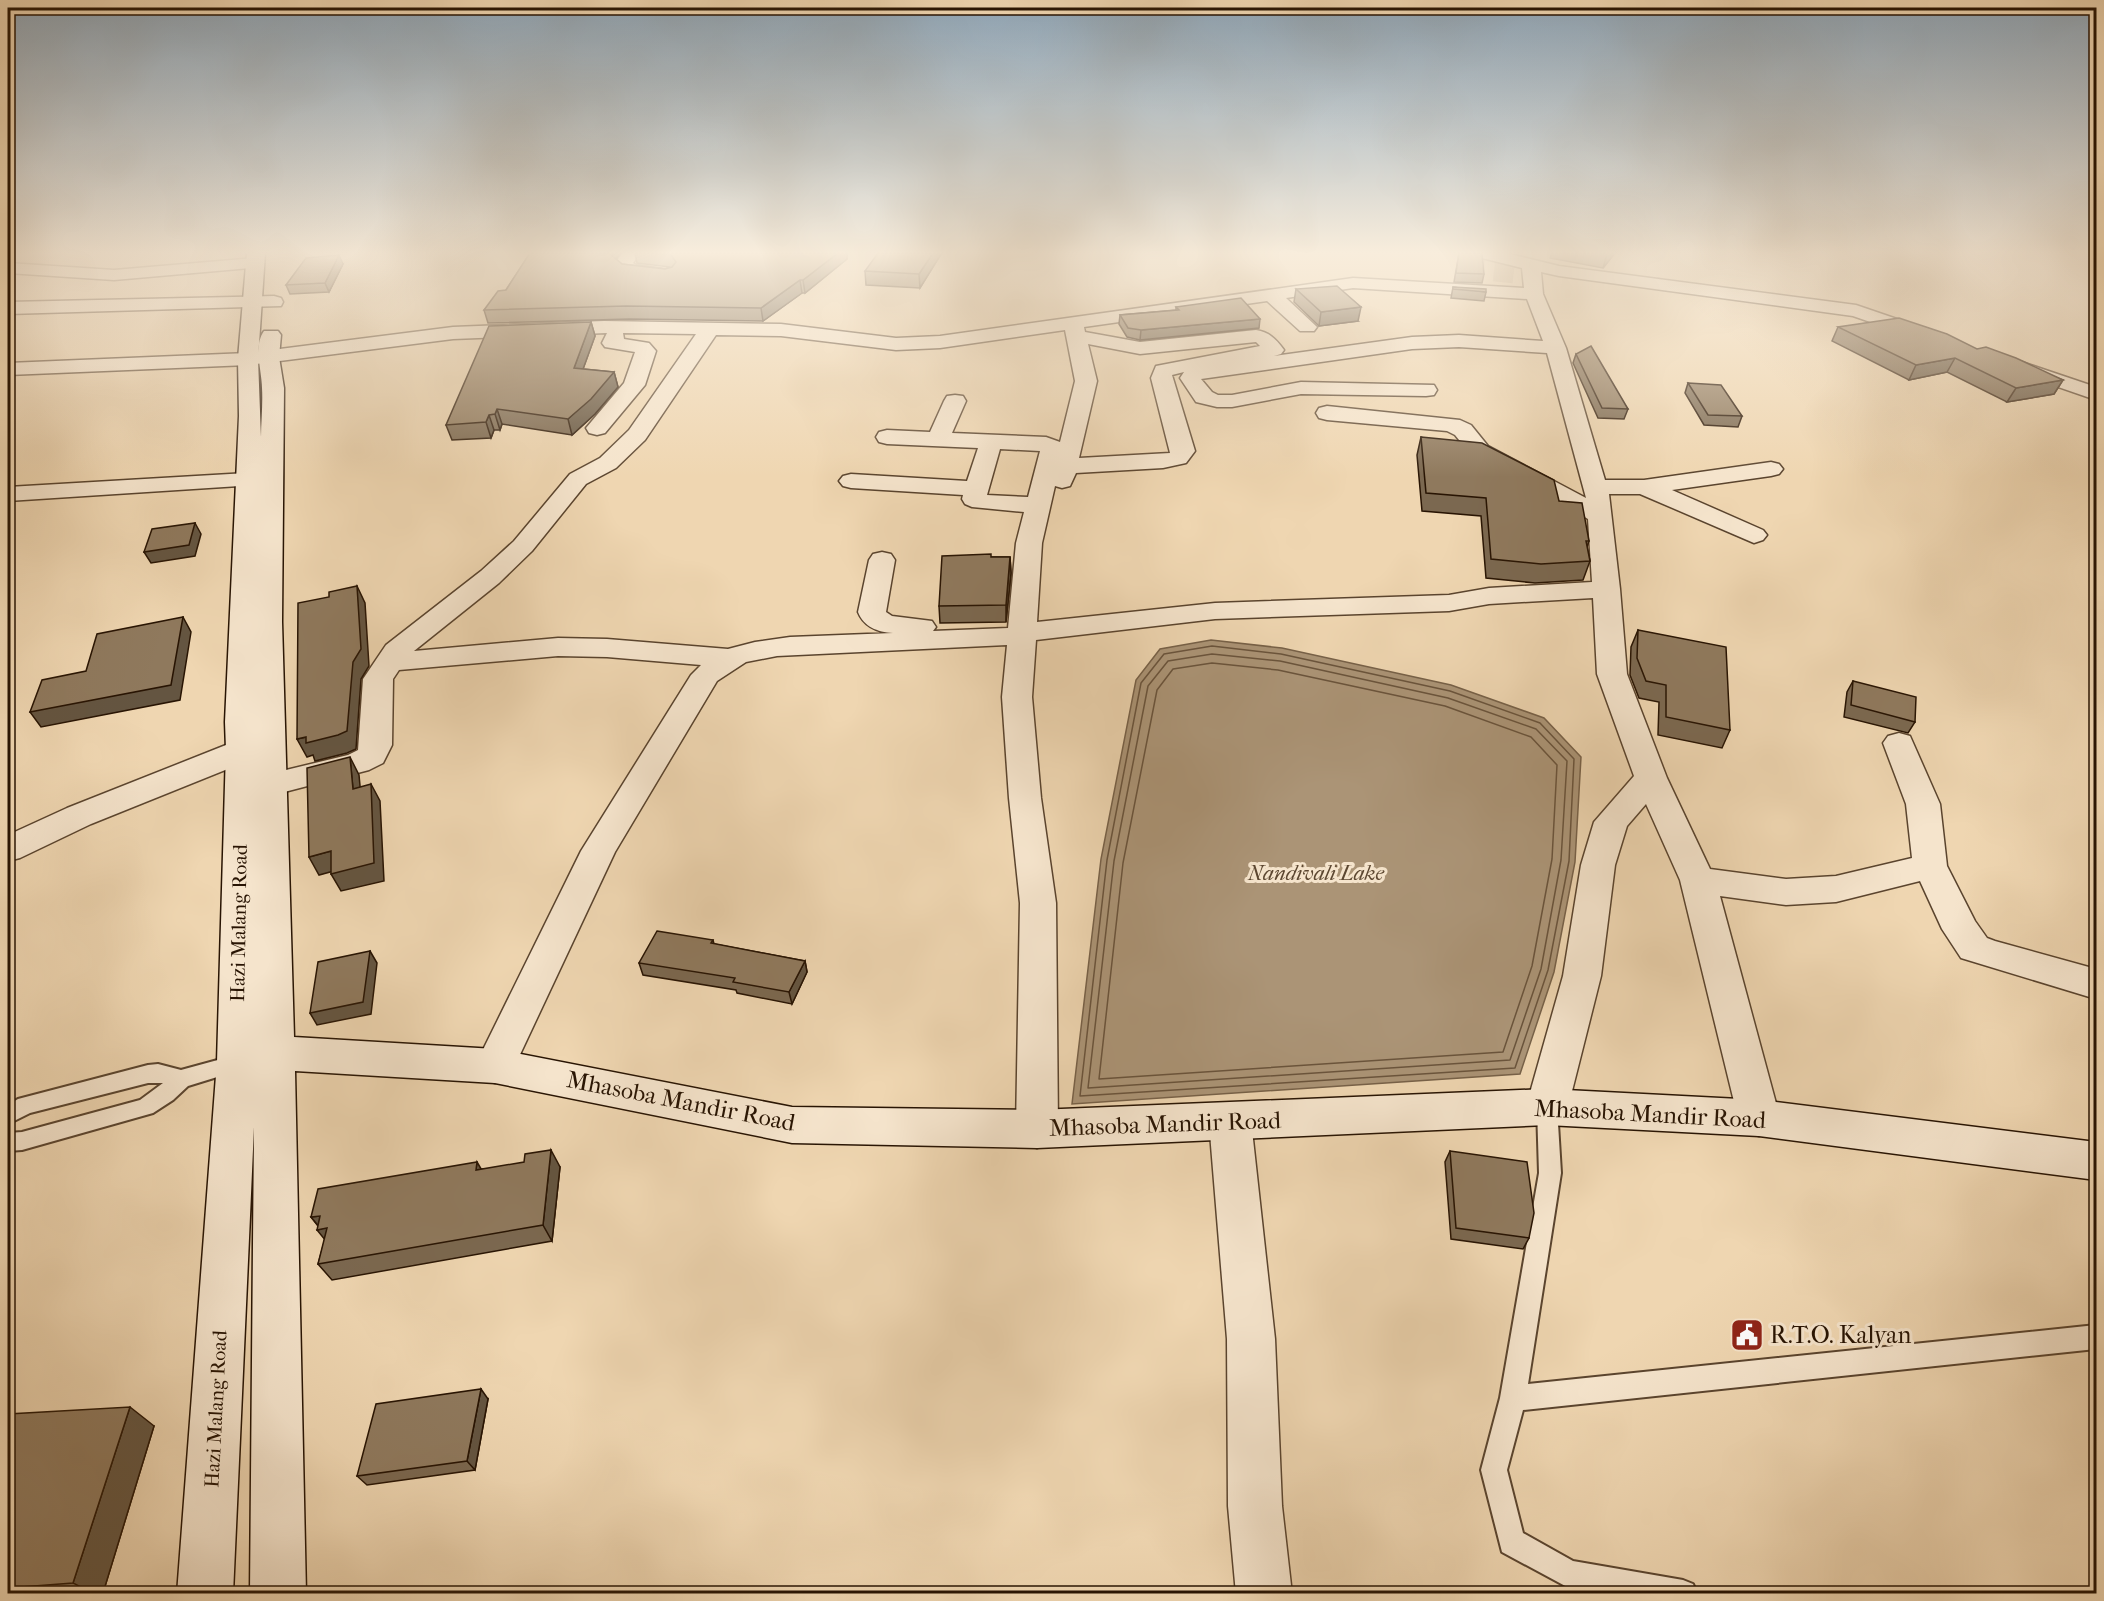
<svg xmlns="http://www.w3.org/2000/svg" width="2104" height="1601" viewBox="0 0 2104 1601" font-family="'IM FELL French Canon',serif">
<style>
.water{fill:#ab9476;stroke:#776148;stroke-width:1.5}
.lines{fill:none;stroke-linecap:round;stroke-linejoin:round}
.shore{stroke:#6a543c;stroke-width:1.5}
.street-tunnel{stroke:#c7af8e;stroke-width:20;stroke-dasharray:20 10;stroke-linecap:butt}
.lane-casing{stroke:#5a442e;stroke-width:4}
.street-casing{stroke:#5a442e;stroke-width:3}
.secondary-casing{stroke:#281403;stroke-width:3}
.lane{fill:#f5e4cc;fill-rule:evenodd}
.street{fill:#f5e4cc;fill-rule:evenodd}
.secondary{fill:#f5e4cc;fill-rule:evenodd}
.wall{fill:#7b6850;stroke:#281403;stroke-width:1.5}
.shaded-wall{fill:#645541;stroke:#281403;stroke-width:1.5}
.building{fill:#8f795d;stroke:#281403;stroke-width:1.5}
.labels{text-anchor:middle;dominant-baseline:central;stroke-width:6;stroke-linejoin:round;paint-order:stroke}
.street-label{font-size:20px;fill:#281403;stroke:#f5e4cc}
.water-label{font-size:21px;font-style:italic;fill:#5c4731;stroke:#f5e4cc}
.near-street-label{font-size:24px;fill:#281403;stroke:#f5e4cc}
.near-poi-label{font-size:24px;fill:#281403;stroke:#f5e4cc;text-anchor:start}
</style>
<rect width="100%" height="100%" fill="#efd6b1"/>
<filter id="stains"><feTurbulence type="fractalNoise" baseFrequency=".00333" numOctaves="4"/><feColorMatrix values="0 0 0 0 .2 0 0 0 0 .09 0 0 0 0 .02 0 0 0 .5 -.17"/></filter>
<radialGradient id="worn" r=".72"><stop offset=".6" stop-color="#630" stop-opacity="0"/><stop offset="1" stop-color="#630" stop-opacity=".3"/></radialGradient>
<!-- water -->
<polygon class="water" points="1211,640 1282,648 1451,685 1544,718 1581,757 1575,862 1554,972 1520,1074 1072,1104 1101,859 1136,680 1160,649"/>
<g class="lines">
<!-- shore -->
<g class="shore">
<polygon points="1212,646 1281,654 1450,691 1540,723 1574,759 1569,861 1548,970 1515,1068 1080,1096 1107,860 1141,683 1164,654"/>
<polygon points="1212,654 1280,661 1448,698 1536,729 1567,761 1561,860 1541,969 1510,1060 1088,1088 1114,861 1148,686 1168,661"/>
<polygon points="1212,663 1278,670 1445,706 1531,737 1557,765 1552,859 1532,966 1503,1052 1099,1079 1123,863 1157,690 1173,669"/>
</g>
<!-- street-tunnel -->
<polyline class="street-tunnel" points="1464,268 1519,274"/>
<defs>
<g id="lane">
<polygon points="236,1055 243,1057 246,1063 243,1069 188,1086 173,1100 153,1113 22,1150 8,1151 8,1133 22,1132 140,1100 163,1083 148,1083 30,1113 8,1124 8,1105 18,1099 148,1065 158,1064 181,1070"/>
<polygon points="1547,1098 1554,1101 1557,1107 1561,1173 1528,1384 2096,1325 2096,1349 1523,1410 1507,1470 1523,1533 1573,1561 1683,1580 1693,1584 1697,1594 1601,1594 1569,1588 1502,1552 1481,1470 1500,1398 1539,1173 1537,1107 1540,1101"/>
</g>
<g id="street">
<polygon points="622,253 640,253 633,263 636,265 671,270 674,274 671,278 665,279 625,274 614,265"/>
<path d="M1475,253H1506L1559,266L1856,305L1932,331L1935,335L1932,339L1925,341L1853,316L1559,276L1541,272L1543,294L1566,348L1605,480H1644L1771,462L1779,464L1783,469L1779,474L1771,476L1672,490L1763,530L1767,535L1763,540L1754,543L1640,494H1609L1620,589L1627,674L1667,778L1710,869L1786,879L1836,876L1912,858L1906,804L1883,743L1888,736L1899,733L1910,736L1940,804L1947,866L1975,921L1987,938L1995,941L2096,969V999L1961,958L1942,929L1920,881L1836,902L1786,905L1720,896L1780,1118L1774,1131L1759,1136L1744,1131L1738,1118L1680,880L1646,804L1627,826L1615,865L1601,976L1568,1107L1562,1120L1547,1125L1532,1120L1526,1107L1563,976L1581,865L1594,822L1634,776L1597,674L1593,598L1489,604L1449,611L1215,619L1036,640L1032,697L1041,798L1056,903L1058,1129L1052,1142L1037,1148L1022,1142L1016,1129L1020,903L1009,798L1002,697L1007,645L777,656L746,662L717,681L615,852L509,1078L495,1083L481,1078L475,1066L581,851L691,675L701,665L607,657L558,656L399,670L393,679L392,745L383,763L369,770L269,796L257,793L253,785L257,777L348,755L358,750L363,679L386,645L481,571L514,541L570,474L600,458L629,430L696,334L623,333L624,339L649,343L656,351L645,385L605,433L597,435L589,433L586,428L624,383L635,352L605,347L602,343L607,333L453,339L248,365L8,375V363L248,353L453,327L604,321L781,324L896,338L940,336L1353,278L1524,288L1522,268L1478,257ZM1353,288L1527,299L1543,341L1459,335L1412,337L1274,356L1281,354L1284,350C1276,339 1269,332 1256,330L1140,342L1085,332L1084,327L1267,301L1300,331H1314L1317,327L1286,298ZM1065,330L1075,381L1060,442L1046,437L952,433L966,401L963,396L955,395L947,396L944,401L930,432L887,430L879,432L876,437L879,442L887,444L978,448L967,481L851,474L843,476L839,481L843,486L851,488L963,495L962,499L965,504L972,507L1024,512L1016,543L1008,628L933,631L936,627L932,621L892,616L886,612L895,560L891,554L882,552L873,554L869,560L858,612C864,627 877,632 893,633L790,637L755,642L728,649L607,639L558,638L414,651L499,583L532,551L586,484L616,468L645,440L716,335L781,336L896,350L940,348ZM1256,342L1260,346L1156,366L1151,378L1170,453L1079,458L1097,381L1088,344L1140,354ZM1459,347L1547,353L1586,498L1488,446L1471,425L1460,420L1327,406L1319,408L1316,413L1319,418L1327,420L1447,431L1455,435L1472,456L1537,489L1588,519L1592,582L1489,588L1449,595L1215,603L1037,622L1042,543L1055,486L1062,488L1070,486L1076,473L1163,468L1186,463L1195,451L1172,375L1184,372L1180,378L1196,402L1217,407H1232L1301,394L1426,396L1434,395L1437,390L1434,385L1301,382L1232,395H1218L1212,392L1201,379L1412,349ZM1000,449L1040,451L1028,497L987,495Z"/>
<polygon points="255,258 261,259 264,263 261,267 114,280 8,273 8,263 114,270"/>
<polygon points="274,296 281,298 283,302 281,306 8,314 8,302"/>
<polygon points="2019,361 2096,387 2096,400 2012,371 2009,367 2012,363"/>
<polygon points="247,473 255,475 259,480 255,485 8,501 8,487"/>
<polygon points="269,731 280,734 285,741 280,748 91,824 20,858 8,861 8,835 67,808 231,743"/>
<polygon points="1230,1103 1245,1108 1251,1121 1275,1339 1282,1506 1292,1594 1236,1594 1228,1506 1227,1339 1209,1121 1215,1108"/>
</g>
<path id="secondary" d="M247,253H265L258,359L261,437C261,421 263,404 262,388C262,371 253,346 264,331H278L281,335L279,357L284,388L282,622L294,1037L495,1049L792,1107L1037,1110L1547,1089L1759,1100L2096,1142V1180L1759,1136L1547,1125L1037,1148L792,1143L495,1083L295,1071L306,1594H250L254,1127L233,1594H177L217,1062L226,750L225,722L239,416L238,359Z"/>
</defs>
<!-- lane casing -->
<use href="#lane" class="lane-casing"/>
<!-- street casing -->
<use href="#street" class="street-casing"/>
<!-- secondary casing -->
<use href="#secondary" class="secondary-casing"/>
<!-- lane -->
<use href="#lane" class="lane"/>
<!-- street -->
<use href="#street" class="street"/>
<!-- secondary -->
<use href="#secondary" class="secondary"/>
</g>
<!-- wall -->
<g class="wall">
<polygon points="530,253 620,253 616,259 622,264 665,269 670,267 637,263 635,253 847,253 847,259 805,293 802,293 763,321 629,319 488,323 484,310 506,290"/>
<polygon points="1459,253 1484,274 1482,283 1454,282"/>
<polygon points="1552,253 1615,253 1603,268 1550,258"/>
<polygon points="941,254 920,288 866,285 865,271"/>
<polygon points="343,264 329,292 290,294 286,285"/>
<polygon points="1453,287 1486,292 1484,301 1451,298"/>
<polygon points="1296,289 1358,321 1319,326 1294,302"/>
<polygon points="1176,307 1259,328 1140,340 1127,337 1119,324 1120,315 1176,310"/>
<polygon points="591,322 595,336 583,369 614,372 618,387 595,414 572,435 502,424 500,430 494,430 491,438 452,440 446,425"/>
<polygon points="1838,327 1977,349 2063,380 2054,394 2007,402 1947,372 1909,380 1832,341"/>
<polygon points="1576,354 1628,409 1624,419 1598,418 1573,363"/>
<polygon points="1688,383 1742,416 1738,427 1704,425 1685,393"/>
<polygon points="1421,437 1559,501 1589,541 1587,547 1590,561 1583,580 1535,583 1486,578 1481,516 1422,511 1417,455"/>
<polygon points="991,557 1010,557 1011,573 1006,622 940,623 939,606"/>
<polygon points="1638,630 1730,730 1722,748 1658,735 1659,702 1639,698 1630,675 1631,647"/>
<polygon points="1853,681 1915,722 1908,733 1844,717 1847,692"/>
<polygon points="713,940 714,944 805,961 807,972 792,1004 737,993 736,990 643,975 639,963"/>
<polygon points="1450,1151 1529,1238 1523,1249 1451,1239 1445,1162"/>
<polygon points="560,1167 552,1241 332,1280 318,1264 325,1239 318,1226 311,1217 482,1169"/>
<polygon points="488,1399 475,1470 367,1485 357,1476"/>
<polygon points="8,1414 154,1426 103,1593 8,1593"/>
</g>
<!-- shaded-wall -->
<g class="shaded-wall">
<polygon points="609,253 620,253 612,265"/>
<polygon points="838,253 847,253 847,259 805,293 803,280"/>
<polygon points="933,253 941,253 941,254 920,288 919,274"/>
<polygon points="1608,253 1615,253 1603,268 1607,254"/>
<polygon points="339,255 343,264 329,292 325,283"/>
<polygon points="800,280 802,293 763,321 761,308"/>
<polygon points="1361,307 1358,321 1319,326 1321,312"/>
<polygon points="1260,319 1259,328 1140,340 1141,330"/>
<polygon points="591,322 595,336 578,383 574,368"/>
<polygon points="1955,358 1947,372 1909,380 1916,365"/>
<polygon points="614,372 618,387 595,414 572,435 568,419"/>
<polygon points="2063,380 2054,394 2007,402 2016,388"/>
<polygon points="497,409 502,424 500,430 495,414"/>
<polygon points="489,415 494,430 491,438 486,422"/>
<polygon points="195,523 201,534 195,556 151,563 144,552"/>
<polygon points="1010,557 1011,573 1006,622 1006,605"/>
<polygon points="357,586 365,603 369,666 361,679 356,749 347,753 315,761 313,755 307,757 297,739 306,737"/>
<polygon points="183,617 191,632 180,700 41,727 30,712"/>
<polygon points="350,757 359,775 362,807 353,789"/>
<polygon points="371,784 380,801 384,881 341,891 331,874"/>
<polygon points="331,851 341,869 319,875 309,857"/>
<polygon points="370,951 377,963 371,1014 317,1025 310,1013"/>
<polygon points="805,961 807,972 792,1004 789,992"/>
<polygon points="551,1150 560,1167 552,1241 543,1225"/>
<polygon points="477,1162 487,1179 476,1170"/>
<polygon points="320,1216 340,1245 330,1246 317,1230 321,1229 311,1217"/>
<polygon points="481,1389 488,1399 475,1470 467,1461"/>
<polygon points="130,1407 154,1426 103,1593 92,1593 73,1583"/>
</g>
<!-- building -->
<g class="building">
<polygon points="530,253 609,253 622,264 665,269 672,267 676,262 671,255 652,253 838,253 803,280 800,280 761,308 626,306 484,310 498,291 506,290"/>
<polygon points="878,253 933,253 919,274 865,271"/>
<polygon points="1459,253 1482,253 1484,274 1456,273"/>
<polygon points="339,255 325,283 286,285 306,258"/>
<polygon points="1337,286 1361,307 1321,312 1296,289"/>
<polygon points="1453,287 1486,289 1486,292 1453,289"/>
<polygon points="1241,298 1260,319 1141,330 1128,328 1120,315 1179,310 1176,307"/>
<polygon points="1899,318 1947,334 1977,349 1986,347 2016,358 2063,380 2016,388 1955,358 1916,365 1838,327"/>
<polygon points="591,322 574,368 614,372 591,399 568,419 497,409 495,414 489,415 486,422 446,425 489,326"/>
<polygon points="1591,346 1628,409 1602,408 1576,354"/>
<polygon points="1688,383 1721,385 1742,416 1708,415"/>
<polygon points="1421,437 1482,443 1554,480 1559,501 1582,503 1589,541 1586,541 1590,561 1541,564 1491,559 1486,498 1426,493"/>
<polygon points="195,523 189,545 144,552 152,529"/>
<polygon points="991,554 991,557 1010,557 1006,605 939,606 942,556"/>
<polygon points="357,586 361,649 353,662 347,731 338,735 306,743 306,737 297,739 298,603 329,597 329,592"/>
<polygon points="183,617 171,685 30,712 42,680 86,671 97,634"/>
<polygon points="1638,630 1726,647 1730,730 1666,717 1666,685 1646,681 1637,658"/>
<polygon points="1853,681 1916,697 1915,722 1851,705"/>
<polygon points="350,757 353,789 371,784 374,863 331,874 331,851 309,857 307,768"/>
<polygon points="657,931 713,940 711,943 805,961 789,992 733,982 735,978 639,963"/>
<polygon points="370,951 363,1002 310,1013 318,962"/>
<polygon points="551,1150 543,1225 318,1264 327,1228 317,1230 320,1216 311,1217 318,1189 477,1162 476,1170 524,1162 525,1154"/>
<polygon points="1450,1151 1527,1162 1534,1213 1529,1238 1456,1228"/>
<polygon points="481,1389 467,1461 357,1476 376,1404"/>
<polygon points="130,1407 73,1583 8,1588 8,1414"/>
</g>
<!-- sky -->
<linearGradient id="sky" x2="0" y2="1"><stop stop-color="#8fa7ba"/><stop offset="0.53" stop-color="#f8eddc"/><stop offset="1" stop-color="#f8eddc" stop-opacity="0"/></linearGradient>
<rect width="2104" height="477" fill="url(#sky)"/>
<!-- icons -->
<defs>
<symbol id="civic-square" viewBox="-11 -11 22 22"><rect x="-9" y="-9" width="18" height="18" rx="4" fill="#8f2418" stroke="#f5e4cc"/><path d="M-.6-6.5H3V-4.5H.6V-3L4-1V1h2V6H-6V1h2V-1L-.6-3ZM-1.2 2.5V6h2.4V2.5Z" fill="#fff"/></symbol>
</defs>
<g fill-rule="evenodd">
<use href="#civic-square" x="1728" y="1316" width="38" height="38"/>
</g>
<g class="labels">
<!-- street labels -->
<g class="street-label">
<text transform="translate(239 923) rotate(-89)">Hazi Malang Road</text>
<text transform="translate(216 1409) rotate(-87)">Hazi Malang Road</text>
</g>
<!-- water labels -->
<g class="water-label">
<text x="1316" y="873">Nandivali Lake</text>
</g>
<!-- near-street labels -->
<g class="near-street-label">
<text transform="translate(681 1101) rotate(11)">Mhasoba Mandir Road</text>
<text transform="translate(1650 1114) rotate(3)">Mhasoba Mandir Road</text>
<text transform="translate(1165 1124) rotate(-2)">Mhasoba Mandir Road</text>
</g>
<!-- near-poi labels -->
<g class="near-poi-label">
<text x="1770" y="1335">R.T.O. Kalyan</text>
</g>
</g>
<!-- margin -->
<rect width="2104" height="1601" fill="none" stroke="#efd6b1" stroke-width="30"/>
<rect x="9" y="9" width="2086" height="1583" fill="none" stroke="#281403" stroke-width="3"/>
<rect x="15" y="15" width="2074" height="1571" fill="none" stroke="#281403" stroke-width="1.5"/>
<rect width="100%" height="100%" filter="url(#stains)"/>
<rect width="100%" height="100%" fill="url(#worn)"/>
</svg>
